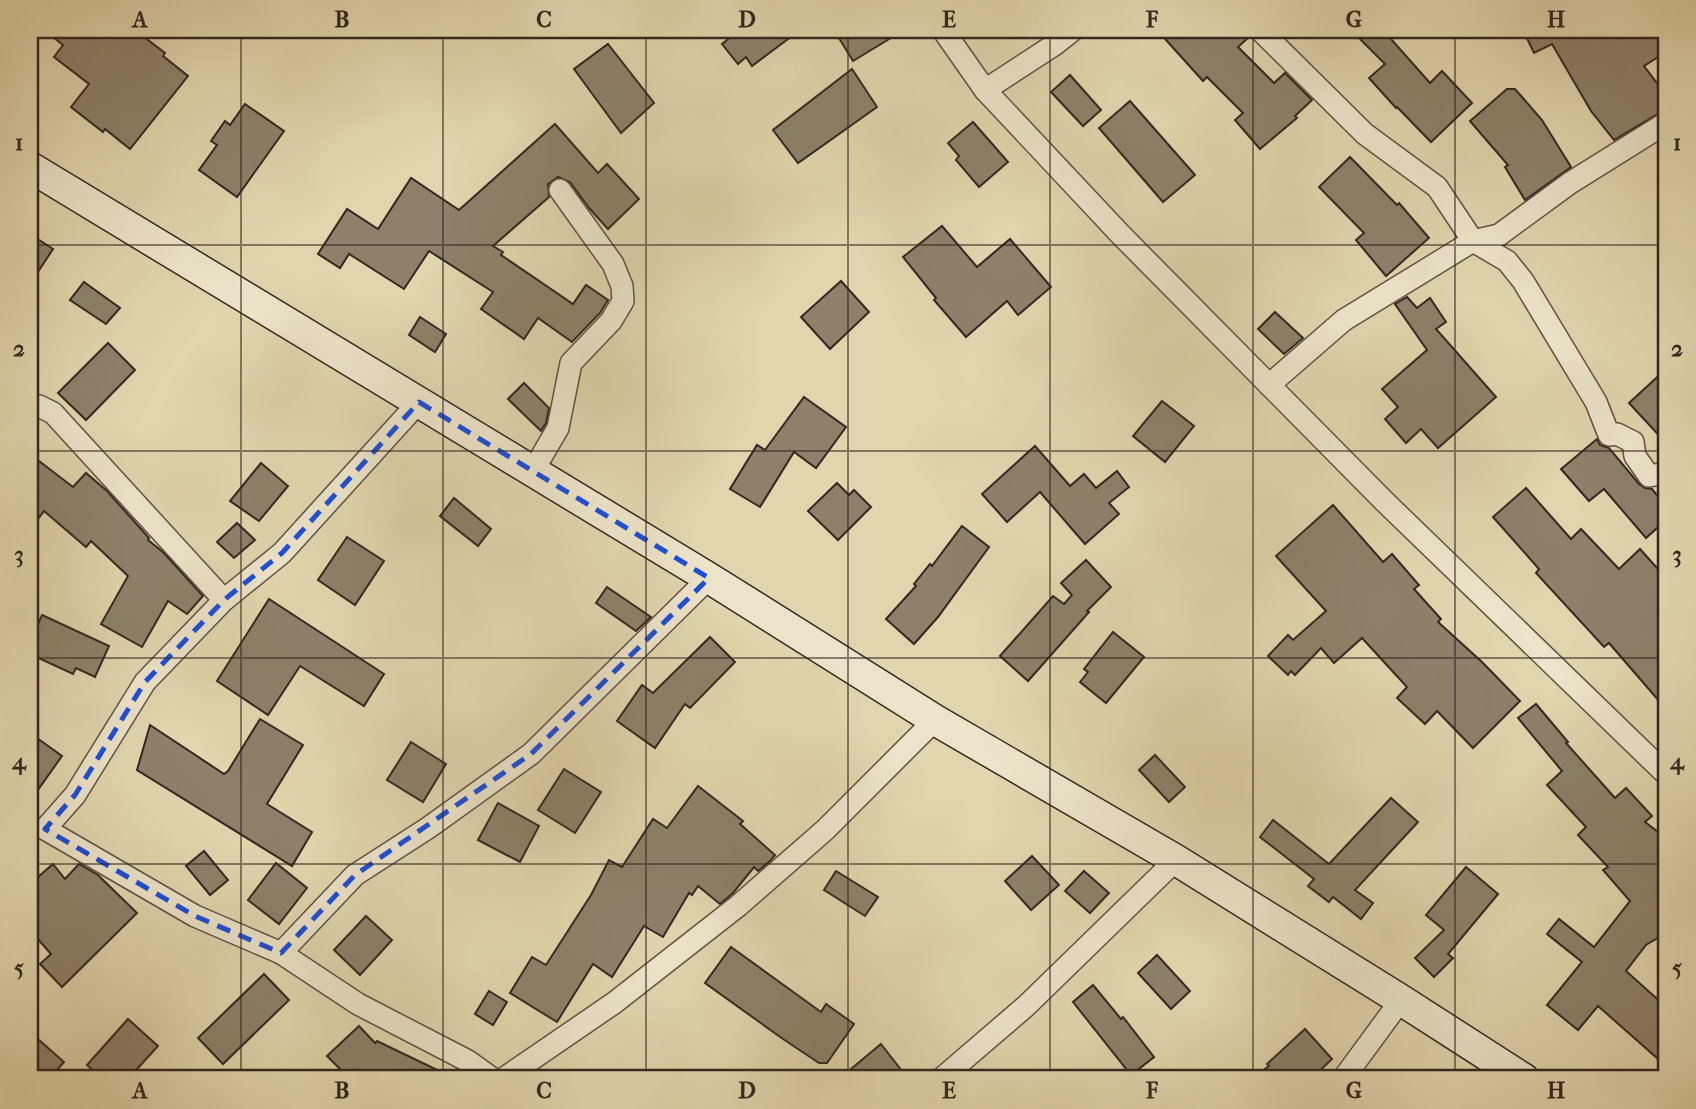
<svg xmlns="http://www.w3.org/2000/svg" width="1696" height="1109" viewBox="0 0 1696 1109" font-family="'IM FELL French Canon',serif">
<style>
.building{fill:#8d816a;stroke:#332721;stroke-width:2}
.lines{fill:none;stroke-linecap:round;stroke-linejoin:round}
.minor-casing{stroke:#5e5244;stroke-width:24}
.secondary-casing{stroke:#332721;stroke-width:33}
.minor{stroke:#ece4ca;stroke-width:21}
.secondary{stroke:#ece4ca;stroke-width:30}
.marked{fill:none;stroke:#1d4ed8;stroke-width:5;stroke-dasharray:14 9;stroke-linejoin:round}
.grid{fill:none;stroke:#332721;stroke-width:2;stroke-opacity:0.55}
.neatline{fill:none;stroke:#332721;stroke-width:2.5}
.grid-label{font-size:23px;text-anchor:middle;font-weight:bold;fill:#332721}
</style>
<rect width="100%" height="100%" fill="#e1d5ad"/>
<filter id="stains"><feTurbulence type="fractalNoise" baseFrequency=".00286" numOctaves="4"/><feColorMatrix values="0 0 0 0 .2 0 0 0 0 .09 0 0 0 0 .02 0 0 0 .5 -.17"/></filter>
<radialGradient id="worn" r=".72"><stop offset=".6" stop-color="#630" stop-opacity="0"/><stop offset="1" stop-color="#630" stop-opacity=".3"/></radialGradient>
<!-- building -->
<g class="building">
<polygon points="44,30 135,30 165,53 163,56 188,76 130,149 105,129 103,132 71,107 89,84 54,57 63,45"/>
<polygon points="740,30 800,30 752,66 746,57 738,64 722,44"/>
<polygon points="834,30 904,30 853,61"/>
<polygon points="1157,30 1247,30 1249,37 1238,47 1274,83 1285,73 1312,100 1295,116 1297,118 1260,149 1235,120 1243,113 1207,77 1203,81"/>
<polygon points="1351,30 1383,30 1430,83 1442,71 1472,103 1431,142 1397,107 1396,108 1369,78 1385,64"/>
<polygon points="1523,30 1655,30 1666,47 1666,52 1644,66 1666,95 1666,109 1614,140 1591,111 1552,44 1534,53"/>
<polygon points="608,44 654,103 621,133 574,69"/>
<polygon points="852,69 877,107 798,163 773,130"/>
<polygon points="1070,75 1101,110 1083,126 1051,92"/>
<polygon points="1507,89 1515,89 1542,120 1571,167 1525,200 1505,167 1508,165 1470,121"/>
<polygon points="1130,101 1195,175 1163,202 1099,128"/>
<polygon points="245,104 284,131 237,197 199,170 217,145 211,141 225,121 230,125"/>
<polygon points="973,122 1008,162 979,187 956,160 959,156 948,143"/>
<polygon points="555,124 598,173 607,164 639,199 608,229 589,208 570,182 558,177 548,184 549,197 493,246 503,252 501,255 573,304 586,285 608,300 600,313 572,342 538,318 524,339 481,309 493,292 429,251 404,289 349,254 340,268 318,254 347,209 378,229 411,178 459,210"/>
<polygon points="1350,157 1397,205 1399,203 1429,238 1386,276 1356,240 1364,233 1319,187"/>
<polygon points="942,226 977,267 1010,239 1051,287 1018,315 1007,301 966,337 934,300 936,298 903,257"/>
<polygon points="30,234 53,249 30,284"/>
<polygon points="841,281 869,312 830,349 801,317"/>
<polygon points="84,282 120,308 106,324 70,300"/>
<polygon points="1407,297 1417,308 1430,298 1446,322 1436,329 1496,397 1438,448 1421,429 1406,443 1385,419 1398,407 1382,389 1427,350 1395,304"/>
<polygon points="1275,312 1303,338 1284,354 1258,329"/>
<polygon points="420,317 446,334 435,352 409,335"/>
<polygon points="108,343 135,370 86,420 58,393"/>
<polygon points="1666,369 1666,443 1629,403"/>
<polygon points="524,383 549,408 546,423 541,431 508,399"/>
<polygon points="804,397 846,427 816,468 794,452 760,507 730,489 757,445 765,450"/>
<polygon points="1162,401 1194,426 1165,462 1133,436"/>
<polygon points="1597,439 1600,445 1609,448 1639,484 1645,488 1652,489 1666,506 1666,520 1646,538 1604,489 1589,501 1561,469"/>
<polygon points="1035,446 1070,486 1084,474 1096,488 1117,471 1129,487 1109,503 1119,514 1085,544 1040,492 1007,522 982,494"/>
<polygon points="39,461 73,487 86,473 107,491 149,538 148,540 163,552 203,596 187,614 168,601 142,647 101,624 128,576 91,541 86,547 44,511 30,530 30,472"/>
<polygon points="261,463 288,486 259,521 230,501"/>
<polygon points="837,483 849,495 854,490 871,507 838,540 808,511"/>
<polygon points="1526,488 1571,539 1581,529 1619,569 1640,549 1666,578 1666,709 1609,643 1604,647 1536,573 1539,569 1493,517"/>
<polygon points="454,498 491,529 478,546 440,516"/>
<polygon points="1333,505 1383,562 1392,554 1419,585 1414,589 1441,619 1438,622 1482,662 1520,701 1473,748 1437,711 1425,724 1397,698 1407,687 1362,638 1334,663 1321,648 1295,675 1291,671 1288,675 1268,656 1288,635 1293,640 1326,611 1276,556"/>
<polygon points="237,523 255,540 234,558 217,542"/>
<polygon points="962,526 989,547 938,617 914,644 886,619 916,586 914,584 930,564 932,566"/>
<polygon points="347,537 384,561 355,605 318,580"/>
<polygon points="1086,560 1111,587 1087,611 1089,612 1028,681 1000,656 1053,596 1064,604 1072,595 1061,583"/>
<polygon points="607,587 651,617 636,631 596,603"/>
<polygon points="269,599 384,674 364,706 300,666 268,715 217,681"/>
<polygon points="42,615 109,646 95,677 76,668 73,674 30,654 30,643"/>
<polygon points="1113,632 1144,657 1106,703 1080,682 1088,672 1084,669"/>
<polygon points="710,637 735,662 690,708 685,704 655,748 617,721 642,685 653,693"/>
<polygon points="1536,704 1568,742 1566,743 1615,798 1626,788 1652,816 1645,822 1666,838 1666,933 1646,945 1626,971 1666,1007 1666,1066 1598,1006 1578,1030 1547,1005 1582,962 1547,934 1559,919 1594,947 1630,901 1603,870 1608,867 1578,835 1586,827 1547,785 1562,771 1518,718"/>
<polygon points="260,719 303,745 267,804 312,832 292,866 137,770 150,725 224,774 228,771"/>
<polygon points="30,733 62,756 30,801"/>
<polygon points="411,742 446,764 423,802 387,780"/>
<polygon points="1155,755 1185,787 1169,802 1139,770"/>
<polygon points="564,769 601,792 575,833 538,810"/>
<polygon points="698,786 743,821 740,824 775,855 770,861 758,871 754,867 733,893 720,904 698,886 692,895 689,893 663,937 644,926 612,977 593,964 557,1022 510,993 532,957 546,965 591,895 609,860 622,867 653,819 667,828"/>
<polygon points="1391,798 1418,822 1355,890 1373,903 1361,919 1333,897 1329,902 1308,886 1314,879 1260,837 1273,820 1329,864"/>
<polygon points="498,803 539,826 520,862 478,840"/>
<polygon points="204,851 228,880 210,895 186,866"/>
<polygon points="1032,856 1059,885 1031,910 1005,881"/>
<polygon points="276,863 307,888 279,924 248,900"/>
<polygon points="53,864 65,879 79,864 98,875 137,913 62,987 40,964 51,954 30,930 30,884"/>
<polygon points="1466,867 1498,894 1448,954 1453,958 1434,977 1415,958 1444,930 1426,915"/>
<polygon points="836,871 878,897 865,916 824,890"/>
<polygon points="1084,871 1109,893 1090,913 1065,891"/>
<polygon points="366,916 392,940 360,975 334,950"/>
<polygon points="731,947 821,1012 826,1004 854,1024 827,1063 819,1063 783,1039 705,983"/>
<polygon points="1157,955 1190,991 1171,1009 1138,973"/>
<polygon points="264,974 289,1000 223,1064 198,1038"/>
<polygon points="1093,985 1121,1019 1123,1017 1154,1057 1131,1075 1073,1002"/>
<polygon points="489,991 507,1002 493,1025 475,1014"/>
<polygon points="128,1019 158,1046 128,1079 102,1079 87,1065"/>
<polygon points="359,1026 375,1043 377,1041 456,1079 350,1079 327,1056"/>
<polygon points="1305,1029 1332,1059 1311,1079 1251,1079 1269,1066 1267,1064"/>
<polygon points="30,1032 64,1062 49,1079 30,1079"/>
<polygon points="881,1044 902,1071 892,1079 839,1079"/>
</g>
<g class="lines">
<defs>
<g id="minor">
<polyline points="943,30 985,90 1121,235 1384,501 1666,774"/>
<polyline points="1260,30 1365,134 1437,187 1473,241 1507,261 1523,281 1596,402 1609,435 1617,434 1633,442 1635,456 1649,476 1666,473"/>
<polyline points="985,90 1054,45 1073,30"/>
<polyline points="1269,385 1344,320 1473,241 1499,235 1570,183 1666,123"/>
<polyline points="419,402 282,553 224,600 145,682 75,795 45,829 195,916 281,953 358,1004 468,1061 493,1079"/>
<polyline points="30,411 39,406 53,413 224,600"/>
<polyline points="533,471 558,428 571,363 611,321 623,301 622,286 613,264 560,190"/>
<polyline points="281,953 355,875 428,828 531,754 709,578"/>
<polyline points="503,1079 614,1003 738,906 825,830 935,720"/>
<polyline points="941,1079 1026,1006 1176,860"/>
<polyline points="1343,1079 1401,1000"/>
</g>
<polyline id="secondary" points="30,167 709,578 935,720 1176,860 1401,1000 1524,1079"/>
</defs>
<!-- minor casing -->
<use href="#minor" class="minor-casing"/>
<!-- secondary casing -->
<use href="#secondary" class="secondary-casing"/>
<!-- minor -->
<use href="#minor" class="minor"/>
<!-- secondary -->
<use href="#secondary" class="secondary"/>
</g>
<!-- marked area -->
<path class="marked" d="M419,402L709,578L531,754L355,875L281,953L195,916L45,829L75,795L145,682L224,600L282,553Z"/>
<!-- grid -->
<path class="grid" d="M241,30V1079M443,30V1079M646,30V1079M848,30V1079M1050,30V1079M1253,30V1079M1455,30V1079M30,245H1666M30,451H1666M30,658H1666M30,864H1666"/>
<!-- margin -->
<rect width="1696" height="1109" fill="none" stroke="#e1d5ad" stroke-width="77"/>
<rect x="38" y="38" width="1620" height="1032" class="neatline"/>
<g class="grid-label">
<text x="140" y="27">A</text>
<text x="342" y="27">B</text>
<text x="544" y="27">C</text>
<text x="747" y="27">D</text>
<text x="949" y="27">E</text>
<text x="1152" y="27">F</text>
<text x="1354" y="27">G</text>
<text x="1556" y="27">H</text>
<text x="19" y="150">1</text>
<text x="1677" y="150">1</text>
<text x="19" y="356">2</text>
<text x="1677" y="356">2</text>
<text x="19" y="562">3</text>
<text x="1677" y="562">3</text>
<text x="19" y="769">4</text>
<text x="1677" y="769">4</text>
<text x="19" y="975">5</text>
<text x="1677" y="975">5</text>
<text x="140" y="1098">A</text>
<text x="342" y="1098">B</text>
<text x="544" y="1098">C</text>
<text x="747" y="1098">D</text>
<text x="949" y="1098">E</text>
<text x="1152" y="1098">F</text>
<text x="1354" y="1098">G</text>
<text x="1556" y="1098">H</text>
</g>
<rect width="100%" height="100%" filter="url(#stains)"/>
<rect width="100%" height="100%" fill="url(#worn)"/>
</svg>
